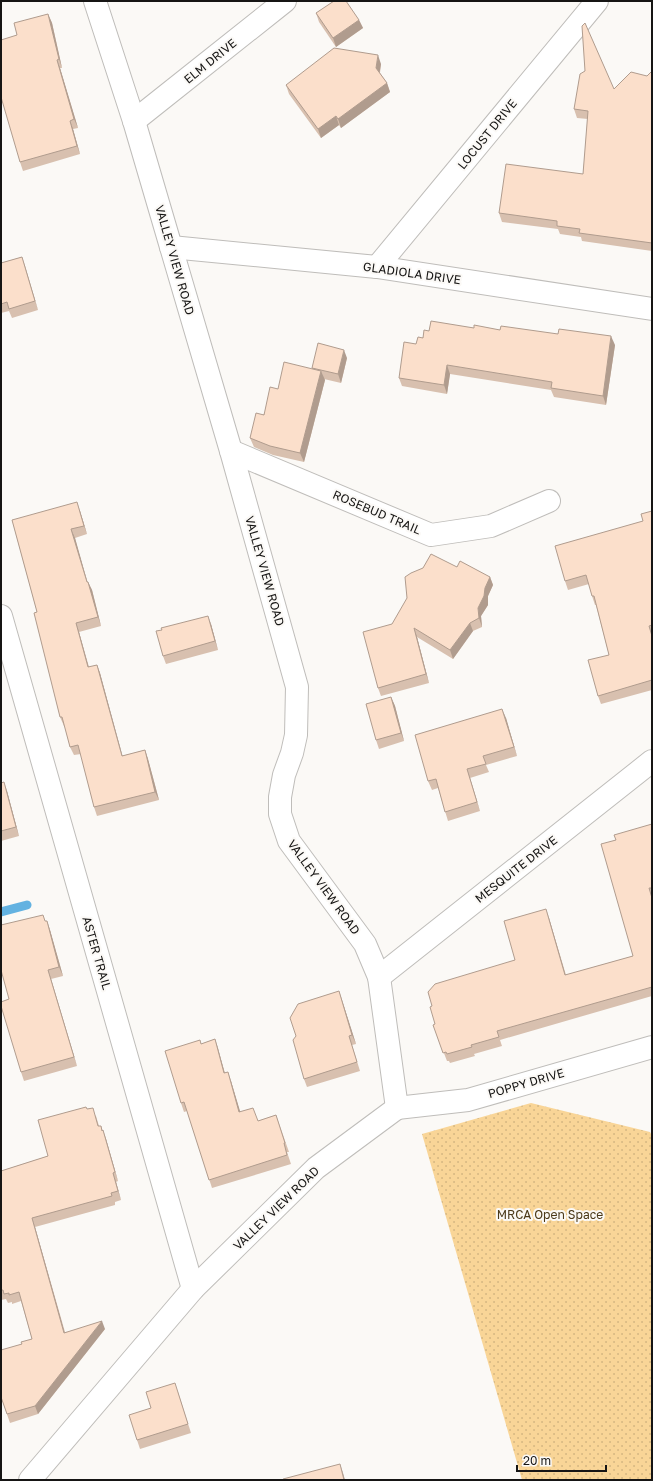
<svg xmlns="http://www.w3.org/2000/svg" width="653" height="1481" viewBox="0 0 653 1481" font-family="'Golos Text',sans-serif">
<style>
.park{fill:url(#park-dots)}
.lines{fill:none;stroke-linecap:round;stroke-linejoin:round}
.stream{stroke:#63b2e1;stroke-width:9}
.minor-casing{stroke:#bfbdba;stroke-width:24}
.minor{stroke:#fff;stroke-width:22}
.wall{fill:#d8c0af}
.shaded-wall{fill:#b09c8e}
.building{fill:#fbdfcb;stroke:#b09c8e}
.labels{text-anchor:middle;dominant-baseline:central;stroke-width:4;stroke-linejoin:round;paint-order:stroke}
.street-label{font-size:12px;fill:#161514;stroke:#fbf9f6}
.park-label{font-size:12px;fill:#4b3919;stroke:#fbf9f6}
</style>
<defs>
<pattern id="park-dots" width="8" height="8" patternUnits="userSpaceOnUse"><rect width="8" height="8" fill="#f9d597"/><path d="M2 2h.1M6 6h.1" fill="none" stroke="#d5b681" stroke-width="1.8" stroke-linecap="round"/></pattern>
</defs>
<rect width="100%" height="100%" fill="#fbf9f6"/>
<!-- park -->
<polygon class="park" points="531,1103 650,1132 652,1136 652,1480 522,1480 422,1134"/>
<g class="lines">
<!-- stream -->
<polyline class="stream" points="1,912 27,905"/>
<defs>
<g id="minor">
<polyline points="95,1 134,121 171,247 231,451 297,687 296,735 292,753 284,775 280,797 280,814 289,841 365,944 379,977 397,1108"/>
<polyline points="134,121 285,1"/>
<polyline points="171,247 377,267 652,309"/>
<polyline points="377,267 597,1"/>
<polyline points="231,451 431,535 491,526 549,501"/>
<polyline points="1,616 193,1289"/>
<polyline points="379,977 652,761"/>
<polyline points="397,1108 468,1100 652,1047"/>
<polyline points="30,1480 193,1289 316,1168 397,1108"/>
</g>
</defs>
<!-- minor casing -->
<use href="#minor" class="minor-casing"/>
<!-- minor -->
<use href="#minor" class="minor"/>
</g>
<!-- wall -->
<g class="wall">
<polygon points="316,13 359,20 363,28 336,47 319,22"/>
<polygon points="48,14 52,23 62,68 60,68 78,128 73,129 80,154 23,171 20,162 17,35"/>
<polygon points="381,64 380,73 387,83 390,92 341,128 339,125 321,138 289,94 286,85"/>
<polygon points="652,71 652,251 582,241 581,237 560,234 558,229 502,222 499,213 583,174 588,119 577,118 574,109 614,89 647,76"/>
<polygon points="22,257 38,310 12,318 9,311 1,313 1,263"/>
<polygon points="474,328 500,330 615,345 606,405 554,397 551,390 450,374 447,394 402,386 399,378 416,344 429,331"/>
<polygon points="347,358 341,383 324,379 325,380 304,462 273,455 254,447 250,438 278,389 312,369 312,368"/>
<polygon points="80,511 87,534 75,538 87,582 88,582 92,590 101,626 79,632 89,667 97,665 100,673 122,756 145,750 148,759 159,800 97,816 94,807 81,754 74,755 70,747 65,726 64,726 60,717 37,612 12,520"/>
<polygon points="652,511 652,690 601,704 598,696 609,655 596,605 595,605 592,596 589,584 568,590 565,581 643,521"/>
<polygon points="457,567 490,577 493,585 488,596 488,605 481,616 482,627 473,631 453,659 417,637 429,683 381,696 378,688 392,624"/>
<polygon points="211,624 218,650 166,664 163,656"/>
<polygon points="391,697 395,706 404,741 379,749 376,740"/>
<polygon points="506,718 517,756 486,765 489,772 470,778 480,811 448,821 438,788 432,790 428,781"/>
<polygon points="1,783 7,791 19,836 1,841"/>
<polygon points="652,824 652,996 500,1040 502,1046 474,1054 475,1056 450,1063 449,1061 447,1061 433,1025 435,1024 432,1006 515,960 549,918 566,975 633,956 616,840"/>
<polygon points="46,921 47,921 50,930 63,976 51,979 77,1066 24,1081 21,1072 9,999"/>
<polygon points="339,991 356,1044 352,1045 360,1071 307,1087 304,1079"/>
<polygon points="215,1039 225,1073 231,1081 240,1112 258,1121 276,1115 289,1152 287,1152 291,1164 212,1188 187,1111 184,1112 181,1103 201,1044"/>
<polygon points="87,1109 96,1116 99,1126 101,1126 106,1139 118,1181 116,1182 121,1200 115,1202 115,1205 35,1227 65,1332 105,1329 38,1414 10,1423 1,1397 22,1344 32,1339 21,1301 12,1304 12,1302 8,1303 6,1299 1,1300 1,1171 48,1156"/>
<polygon points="178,1392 191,1433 140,1449 137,1440 151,1408"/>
</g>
<!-- shaded-wall -->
<g class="shaded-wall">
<polygon points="48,14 52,23 62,68 59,59"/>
<polygon points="359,20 363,28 336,47 333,38"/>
<polygon points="378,55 381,64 379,76 376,68"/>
<polygon points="57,60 60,68 78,128 74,119"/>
<polygon points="387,83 390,92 341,128 338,119"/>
<polygon points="336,116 339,125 321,138 318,129"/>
<polygon points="70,121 73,129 80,154 77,146"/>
<polygon points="22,257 25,266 38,310 35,301"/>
<polygon points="611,336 615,345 606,405 603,396"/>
<polygon points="344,350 347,358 341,383 338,374"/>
<polygon points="447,365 450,374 447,394 444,385"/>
<polygon points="321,371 325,380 304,462 300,453"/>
<polygon points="77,502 80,511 87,534 84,526"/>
<polygon points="71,529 75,538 90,591 87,582"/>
<polygon points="490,577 493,585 488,596 488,605 481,616 482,627 479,618 478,608 485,588"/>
<polygon points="88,582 92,590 101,626 98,617"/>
<polygon points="208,616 211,624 218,650 215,641"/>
<polygon points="76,623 79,632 91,676 88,667"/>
<polygon points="470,623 473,631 453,659 450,650"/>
<polygon points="414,628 417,637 429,683 426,674"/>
<polygon points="97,665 100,673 125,765 122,756"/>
<polygon points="391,697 395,706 404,741 401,733"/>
<polygon points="502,709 506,718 517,756 514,747"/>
<polygon points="145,750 148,759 159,800 155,792"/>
<polygon points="467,769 470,778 480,811 477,802"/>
<polygon points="4,782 7,791 19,836 16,827"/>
<polygon points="546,909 549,918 568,984 565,975"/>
<polygon points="47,921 50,930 63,976 59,967"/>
<polygon points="48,970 51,979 77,1066 74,1057"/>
<polygon points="339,991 342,1000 356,1044 352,1035"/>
<polygon points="215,1039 218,1048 227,1082 224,1073"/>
<polygon points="228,1072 231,1081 243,1121 239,1112"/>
<polygon points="103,1130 106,1139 118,1181 115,1172"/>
<polygon points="113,1173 116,1182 121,1200 118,1191"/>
<polygon points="32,1218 35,1227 67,1341 64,1333"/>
<polygon points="102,1321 105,1329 38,1414 35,1406"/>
<polygon points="340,1464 343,1473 345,1480 344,1480"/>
</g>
<!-- building -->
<g class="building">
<polygon points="334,1 346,1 359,20 333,38 316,13"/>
<polygon points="48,14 59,59 57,60 74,119 70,121 77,146 20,162 1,97 1,40 17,35 14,23"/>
<polygon points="585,23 614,89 631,72 647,76 652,71 652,244 651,244 652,243 579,233 580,229 557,226 557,221 499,213 506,164 583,174 588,111 574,109 580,74 585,71 582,26"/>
<polygon points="334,48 378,55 376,68 387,83 338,119 336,116 318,129 286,85"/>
<polygon points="22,257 35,301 9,309 7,302 1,304 1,263"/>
<polygon points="431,321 474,328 474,325 500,330 501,326 558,334 559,329 611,336 603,396 551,388 552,382 447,365 444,385 399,378 404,342 416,344 418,337 423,338 424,330 429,331"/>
<polygon points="318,343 344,350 338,374 312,368"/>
<polygon points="284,362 321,371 300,453 270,446 250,438 256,413 264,415 270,387 278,389"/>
<polygon points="77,502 84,526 71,529 87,582 88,582 98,617 76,623 88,667 97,665 122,756 145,750 155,792 94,807 78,745 70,747 62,717 60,717 34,613 37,612 12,520"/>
<polygon points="652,511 652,625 649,626 652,636 652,680 598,696 588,660 609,655 594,596 592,596 586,575 565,581 555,546 643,521 641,514"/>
<polygon points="431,554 457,567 460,561 490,577 485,588 484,596 478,608 479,618 470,623 450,650 414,628 426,674 378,688 363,632 392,624 407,598 405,577 411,573 423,568"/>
<polygon points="208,616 215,641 163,656 156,631 162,630 161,628"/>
<polygon points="391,697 401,733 376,740 366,704"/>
<polygon points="502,709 514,747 483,756 486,764 467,769 477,802 445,812 436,779 428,781 415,735"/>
<polygon points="4,782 16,827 1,831 1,783"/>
<polygon points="652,824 652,888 649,888 652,898 652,987 497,1031 499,1037 471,1045 472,1047 447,1054 446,1052 443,1053 433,1025 435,1024 430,1007 432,1006 428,992 435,984 515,960 504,921 546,909 565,975 633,956 601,844 616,840 614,835"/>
<polygon points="43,915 45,921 47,921 59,967 48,970 74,1057 21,1072 1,1006 1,1002 9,999 1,970 1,925"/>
<polygon points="339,991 352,1035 349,1036 357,1062 304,1079 293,1040 296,1036 290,1018 298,1004"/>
<polygon points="215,1039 224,1073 228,1072 239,1112 253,1108 258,1121 276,1115 285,1143 284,1143 287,1155 209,1180 184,1102 181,1103 165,1051 200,1040 201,1044"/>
<polygon points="86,1107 87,1109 93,1108 98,1126 101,1126 102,1131 103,1130 115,1172 113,1173 118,1191 111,1193 112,1196 32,1218 64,1333 102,1321 35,1406 7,1414 1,1397 1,1350 22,1344 21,1342 32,1339 19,1292 9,1295 9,1293 4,1294 3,1290 1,1290 1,1171 48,1156 38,1120"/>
<polygon points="175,1383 188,1424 137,1440 129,1415 151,1408 146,1392"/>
<polygon points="340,1464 344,1480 283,1480 283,1479"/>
</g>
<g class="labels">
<!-- street labels -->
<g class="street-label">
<text transform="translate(210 61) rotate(-39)">ELM DRIVE</text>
<text transform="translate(487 134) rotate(-51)">LOCUST DRIVE</text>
<text transform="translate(175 260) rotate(74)">VALLEY VIEW ROAD</text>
<text transform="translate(412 273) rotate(8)">GLADIOLA DRIVE</text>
<text transform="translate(377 512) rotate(23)">ROSEBUD TRAIL</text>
<text transform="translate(265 571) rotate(74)">VALLEY VIEW ROAD</text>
<text transform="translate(516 869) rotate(-38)">MESQUITE DRIVE</text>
<text transform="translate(324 887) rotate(54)">VALLEY VIEW ROAD</text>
<text transform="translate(97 953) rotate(74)">ASTER TRAIL</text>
<text transform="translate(526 1083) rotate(-16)">POPPY DRIVE</text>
<text transform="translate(276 1208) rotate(-44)">VALLEY VIEW ROAD</text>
</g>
<!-- park labels -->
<g class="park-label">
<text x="550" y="1214">MRCA Open Space</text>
</g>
</g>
<!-- border -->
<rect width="653" height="1481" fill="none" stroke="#161514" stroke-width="4"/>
<!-- scale -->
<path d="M517 1465v6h89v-6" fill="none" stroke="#161514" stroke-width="2"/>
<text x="523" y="1465" font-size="12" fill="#161514" stroke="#fbf9f6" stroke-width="3" paint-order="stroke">20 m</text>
</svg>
